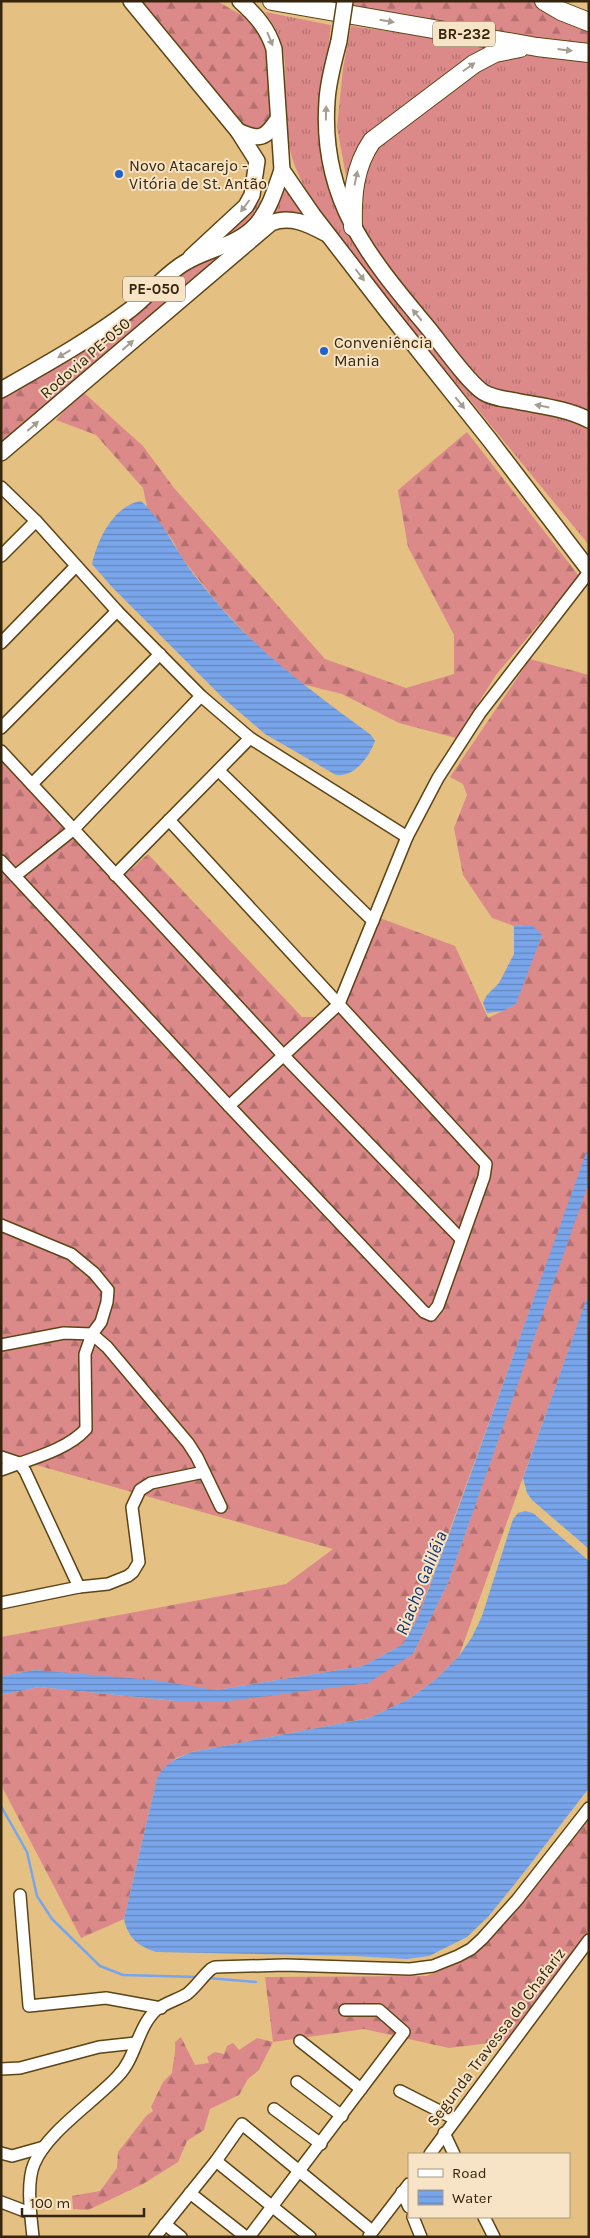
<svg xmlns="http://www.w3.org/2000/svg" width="590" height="2238" viewBox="0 0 590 2238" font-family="Karla,sans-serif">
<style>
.grass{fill:url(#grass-tufts)}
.forest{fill:url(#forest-firs)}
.water{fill:url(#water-rules)}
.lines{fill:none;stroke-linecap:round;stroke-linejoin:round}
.stream{stroke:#79a5eb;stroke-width:2.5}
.minor-casing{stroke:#5d4415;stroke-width:14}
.major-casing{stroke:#5d4415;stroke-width:18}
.highway-casing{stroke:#5d4415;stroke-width:20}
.minor{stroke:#fff;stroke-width:11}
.major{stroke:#fff;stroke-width:15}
.highway{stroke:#fff;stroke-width:18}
.major-bridge-casing{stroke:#5d4415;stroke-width:18;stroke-linecap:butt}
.major-bridge{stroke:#fff;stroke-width:15}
.oneway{fill:#a49d92}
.poi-dot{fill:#1c62cd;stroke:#f7e4c6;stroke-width:2}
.labels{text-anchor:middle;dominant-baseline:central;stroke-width:4;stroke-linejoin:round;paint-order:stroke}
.shield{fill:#f7e4c6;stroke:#6e5e44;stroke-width:1}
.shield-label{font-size:15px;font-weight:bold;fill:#34250c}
.poi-label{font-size:16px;fill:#34250c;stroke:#f7e4c6;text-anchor:start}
.street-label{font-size:16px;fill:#34250c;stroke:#f7e4c6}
.water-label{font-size:18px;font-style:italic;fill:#0c3371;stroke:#f7e4c6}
</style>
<defs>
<pattern id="grass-tufts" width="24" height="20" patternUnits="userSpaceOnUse" patternTransform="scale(1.25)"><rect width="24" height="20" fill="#dc898a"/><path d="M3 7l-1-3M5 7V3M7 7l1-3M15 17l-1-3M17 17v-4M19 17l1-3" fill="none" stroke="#b3706f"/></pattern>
<pattern id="forest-firs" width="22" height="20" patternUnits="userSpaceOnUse" patternTransform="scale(1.25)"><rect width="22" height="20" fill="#dc898a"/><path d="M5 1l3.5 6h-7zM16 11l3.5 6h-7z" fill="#b3706f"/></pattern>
<pattern id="water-rules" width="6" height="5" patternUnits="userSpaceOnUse" patternTransform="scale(1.25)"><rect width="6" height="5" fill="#79a5eb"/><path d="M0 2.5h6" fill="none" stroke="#6486bd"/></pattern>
</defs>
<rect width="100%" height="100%" fill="#e5c083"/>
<!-- grass -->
<g class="grass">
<path d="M265,12L331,25L321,114L327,176L371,263L502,405L575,422L589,430V545L342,244C315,207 294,179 286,132C281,101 292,61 277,32C274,25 269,19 265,12Z"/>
<polygon points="351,26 498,47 380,129 349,192 337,127 343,69"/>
<polygon points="502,51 589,56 589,421 488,395 353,227 372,141"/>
<polygon points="281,176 314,223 269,220"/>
</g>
<!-- forest -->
<g class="forest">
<polygon points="141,1 217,1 257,24 265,34 275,116 257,131 241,128 170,34"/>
<polygon points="349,1 544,1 589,21 589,50 349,14"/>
<polygon points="279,184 265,223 1,443 1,397 146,304"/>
<polygon points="82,391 143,446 174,488 325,659 406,688 454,674 454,635 408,547 398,490 467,432 579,576 496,675 456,738 399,723 342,694 302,684 254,643 219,605 181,557 173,541 147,507 143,488 96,435 56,420"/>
<polygon points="530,659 589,675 589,1159 540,1282 418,1617 403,1644 363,1666 216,1690 35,1670 1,1676 1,1637 286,1584 333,1549 1,1455 1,757 37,795 126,874 148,854 302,1017 336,1017 380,918 455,946 488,1018 516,1004 526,976 524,925 514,926 492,918 463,875 454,828 467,795 463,784 450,777"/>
<polygon points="589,1179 589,1293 459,1656 436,1679 409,1699 369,1718 192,1752 176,1758 157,1778 124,1919 81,1938 1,1785 1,1695 39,1687 175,1701 229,1701 413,1654 448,1583"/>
<path d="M589,1807V1930L506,2041L449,2048L364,2029L273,2042L259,2070L248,2079L239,2095L210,2109L204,2130L187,2141L178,2162L143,2184L88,2210L73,2209L72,2196L100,2191L117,2168L118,2152L147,2115L153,2111L151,2107L163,2082L172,2073C173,2061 176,2054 175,2042L181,2037L195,2065L209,2063L207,2057L215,2052L224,2054L227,2046L233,2043L239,2050L257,2038L273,2042L265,1977L426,1976L459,1963L489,1940Z"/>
</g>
<!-- water -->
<g class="water">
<path d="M141,501C161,520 167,534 181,556C191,573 206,589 218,604C262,656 317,695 371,735L375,741C369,757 355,777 336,775L265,734L222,697L112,587L92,564C98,539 113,506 141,501Z"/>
<polygon points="524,925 533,926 542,935 516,1004 503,1011 487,1013 483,1003 487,995 499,983 514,954 514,926"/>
<polygon points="589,1145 589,1182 448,1583 413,1654 368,1683 229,1701 175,1701 39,1687 1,1695 1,1676 35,1670 153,1680 216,1690 363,1666 403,1644 418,1617 444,1548"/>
<polygon points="589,1292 589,1549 532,1500 527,1493 523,1478"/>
<path d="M525,1511L533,1513L589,1561V1788L525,1871L488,1917L467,1937L429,1956L407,1959L354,1956L156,1952C138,1946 128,1938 124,1919L157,1778C166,1763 176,1758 192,1752L369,1718L409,1699L436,1679L459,1656L472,1637L482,1616L513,1519L518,1513Z"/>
</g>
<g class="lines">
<!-- stream -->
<g class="stream">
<polyline points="1,1806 27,1852 37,1896 52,1919 100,1966 123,1975 198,1977"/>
<polyline points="208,1978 256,1982"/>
</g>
<defs>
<g id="minor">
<polyline points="1,487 36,521 117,611 201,696 250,738 407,837"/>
<polyline points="1,556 36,521"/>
<polyline points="1,643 76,566"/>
<polyline points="1,728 117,611"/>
<polyline points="1,751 283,1055 461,1239"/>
<polyline points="219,771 373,921"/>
<polyline points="32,784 160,654"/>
<polyline points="1,861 229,1106 424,1312 431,1315 438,1306 484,1177 486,1164 169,820"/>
<polyline points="115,875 250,738"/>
<polyline points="15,876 74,829 201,696"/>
<polyline points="229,1106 339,1004 407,837 438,778 480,713 589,572"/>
<path d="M1,1225L71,1254L94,1273L108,1290L107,1302L101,1322L92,1334L85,1354L86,1429C66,1451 29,1459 1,1470"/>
<polyline points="1,1345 64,1333 92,1334 107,1347 188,1443 197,1457 221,1507"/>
<polyline points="1,1457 19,1463 25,1471 79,1587"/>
<polyline points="1,1603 79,1587 108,1584 128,1576 133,1572 139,1562 132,1507 140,1490 151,1483 204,1472"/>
<polyline points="20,1895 29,2006 106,1998 161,2008"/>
<polyline points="300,2041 361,2089"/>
<polyline points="1,2069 20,2068 99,2047 136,2043"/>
<polyline points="297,2082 342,2116"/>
<polyline points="400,2091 455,2119"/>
<polyline points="274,2109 321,2144"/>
<polyline points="444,2133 454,2154"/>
<polyline points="1,2153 12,2156 44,2147"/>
<polyline points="430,2154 589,1940"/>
<polyline points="216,2161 310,2237"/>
<polyline points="402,2192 409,2207"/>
<polyline points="190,2193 246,2237"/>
<polyline points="1,2202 30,2213"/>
<polyline points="413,2217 421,2237"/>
<polyline points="484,2217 494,2237"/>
<polyline points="165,2224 181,2237"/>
<polyline points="369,2236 409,2184"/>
<path d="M33,2237C31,2217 26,2183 34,2164C47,2132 94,2102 118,2076C136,2058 137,2028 156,2010C165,2003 177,2000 187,1994C196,1987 202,1977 211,1969L215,1967L285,1965L410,1969L433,1966L458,1956L471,1949L482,1939L517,1900L589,1808"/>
<polyline points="155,2237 216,2161 242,2124 372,2231"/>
<polyline points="249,2237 404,2032 379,2010 345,2010"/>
</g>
<g id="major">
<polyline points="131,1 238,131 257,161 252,195 246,206 191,257"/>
<path d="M240,1C256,15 268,29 274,49L282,170L313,215L387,311L489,439L589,570"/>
<path d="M339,41C334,61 328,81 327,101C320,200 369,257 429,329C442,345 468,382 483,392C492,398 505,399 516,401C540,406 566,408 589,420"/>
<path d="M238,131C259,141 265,139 278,119"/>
<path d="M1,390C45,365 90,340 131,309C149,295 166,273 186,262C209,248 237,246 256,225C270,209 275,190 282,170"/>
<path d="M1,453L271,223C290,215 308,224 325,233"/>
</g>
<g id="highway">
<polyline points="272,1 537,47 589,53"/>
<polyline points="544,1 561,11 589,22"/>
<path d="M353,227C352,196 354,167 372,141L474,64L495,53L520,48"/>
</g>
</defs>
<!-- minor casing -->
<use href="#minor" class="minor-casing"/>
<!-- major casing -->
<use href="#major" class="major-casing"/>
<!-- highway casing -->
<use href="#highway" class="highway-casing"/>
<!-- minor -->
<use href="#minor" class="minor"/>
<!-- major -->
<use href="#major" class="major"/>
<!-- highway -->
<use href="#highway" class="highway"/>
<defs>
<polyline id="major-bridge" points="339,41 345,1"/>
</defs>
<!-- major-bridge casing -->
<use href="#major-bridge" class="major-bridge-casing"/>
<!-- major-bridge -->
<use href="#major-bridge" class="major-bridge"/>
</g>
<!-- one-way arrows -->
<defs><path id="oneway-solid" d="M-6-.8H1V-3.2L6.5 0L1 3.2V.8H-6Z" transform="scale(1.25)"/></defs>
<g class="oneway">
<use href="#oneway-solid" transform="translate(387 21) rotate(10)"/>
<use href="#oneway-solid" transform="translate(270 39) rotate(68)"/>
<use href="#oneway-solid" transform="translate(565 50) rotate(7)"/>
<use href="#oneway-solid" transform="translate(469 67) rotate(-35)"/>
<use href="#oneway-solid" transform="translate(326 113) rotate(-89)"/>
<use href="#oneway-solid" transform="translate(356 178) rotate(-78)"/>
<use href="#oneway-solid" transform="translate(245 206) rotate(127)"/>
<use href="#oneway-solid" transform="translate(360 275) rotate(53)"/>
<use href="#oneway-solid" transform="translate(417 315) rotate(-130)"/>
<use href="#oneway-solid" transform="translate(128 345) rotate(-41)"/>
<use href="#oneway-solid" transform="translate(64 354) rotate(149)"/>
<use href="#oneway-solid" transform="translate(460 403) rotate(51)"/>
<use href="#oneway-solid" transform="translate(542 406) rotate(-169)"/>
<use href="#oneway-solid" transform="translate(33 426) rotate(-41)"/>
</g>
<!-- markers -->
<g class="poi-dot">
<circle cx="119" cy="174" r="5"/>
<circle cx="324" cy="351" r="5"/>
</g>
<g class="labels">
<!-- shield labels -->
<g class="shield">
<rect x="433" y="21.5" width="62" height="25" rx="4"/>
<rect x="123" y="276.5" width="62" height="25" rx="4"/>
</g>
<g class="shield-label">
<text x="464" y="34">BR-232</text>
<text x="154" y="289">PE-050</text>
</g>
<!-- poi labels -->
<g class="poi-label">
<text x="129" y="165">Novo Atacarejo -<tspan x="129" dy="18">Vitória de St. Antão</tspan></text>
<text x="334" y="342">Conveniência<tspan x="334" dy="18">Mania</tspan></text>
</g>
<!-- street labels -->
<g class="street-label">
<text transform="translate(85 358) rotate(-41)">Rodovia PE-050</text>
<text transform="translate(496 2037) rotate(-53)">Segunda Travessa do Chafariz</text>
</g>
<!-- water labels -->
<g class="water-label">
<text transform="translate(421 1583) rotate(-68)">Riacho Galiléia</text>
</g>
</g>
<!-- border -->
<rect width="590" height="2238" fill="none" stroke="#34250c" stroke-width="5"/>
<!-- legend -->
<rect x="408" y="2153" width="162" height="65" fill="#f7e4c6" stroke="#a9987c"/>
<rect x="418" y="2169" width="25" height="8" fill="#ffffff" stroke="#a9987c"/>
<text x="452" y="2178" font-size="15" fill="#34250c">Road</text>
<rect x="418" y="2190" width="25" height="15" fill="url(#water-rules)" stroke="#a9987c"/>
<text x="452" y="2203" font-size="15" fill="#34250c">Water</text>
<!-- scale -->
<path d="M22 2208v8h122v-8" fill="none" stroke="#34250c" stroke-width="2.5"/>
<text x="30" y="2208" font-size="15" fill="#34250c" stroke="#f7e4c6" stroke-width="4" paint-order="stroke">100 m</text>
</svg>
